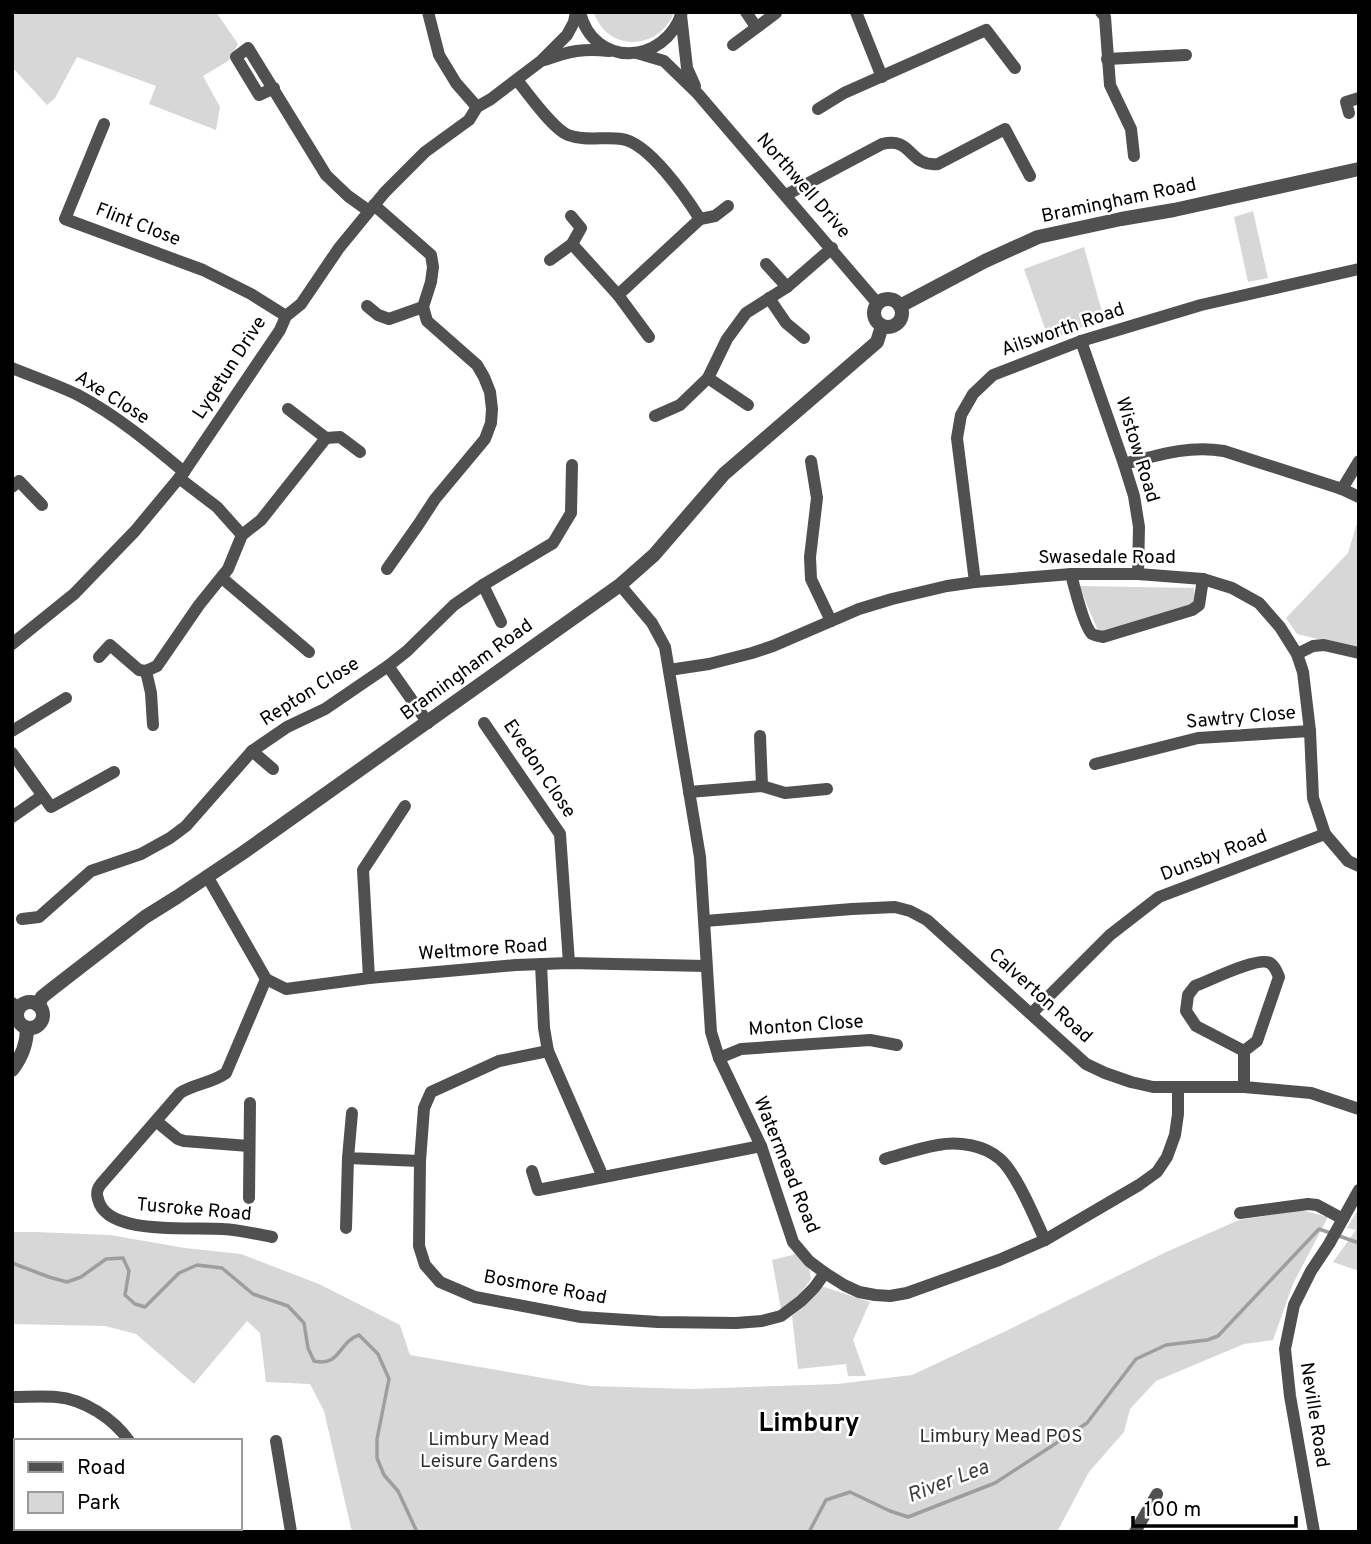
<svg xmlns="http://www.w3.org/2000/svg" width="1371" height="1544" viewBox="0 0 1371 1544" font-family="Overpass,sans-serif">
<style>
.green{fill:#d7d7d7}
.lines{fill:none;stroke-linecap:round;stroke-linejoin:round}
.stream{stroke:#9e9e9e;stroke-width:3.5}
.minor{stroke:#505050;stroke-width:12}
.tertiary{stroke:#505050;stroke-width:14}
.labels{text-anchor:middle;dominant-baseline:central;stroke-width:5;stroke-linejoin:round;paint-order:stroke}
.street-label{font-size:19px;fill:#000;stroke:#fff}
.park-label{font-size:19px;fill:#2e2e2e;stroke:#fff}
.water-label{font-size:21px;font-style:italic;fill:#3f3f3f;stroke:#fff}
.district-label{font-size:26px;font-weight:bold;fill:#000;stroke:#fff}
</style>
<rect width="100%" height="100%" fill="#fff"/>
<!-- green -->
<g class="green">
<polygon points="12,12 216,12 238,44 228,61 203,76 220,107 216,130 149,104 156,86 77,57 55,98 47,105 12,67"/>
<path d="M593,12H674C665,38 634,51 610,35C602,29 597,21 593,12Z"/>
<polygon points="1253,211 1268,278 1248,282 1234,217"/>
<polygon points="1084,247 1104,319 1049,340 1024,269"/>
<polygon points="1359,516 1359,649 1297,634 1286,618 1348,553"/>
<polygon points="1079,586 1194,588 1195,604 1099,633"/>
<polygon points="1359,1208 1359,1271 1333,1262 1356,1230 1347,1228"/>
<polygon points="1301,1210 1328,1217 1293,1284 1273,1340 1244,1344 1156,1381 1130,1409 1124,1432 1089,1472 1057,1532 352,1532 324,1411 310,1384 266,1382 260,1333 247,1321 194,1384 136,1334 105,1326 12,1324 12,1232 35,1232 110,1235 185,1248 241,1254 319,1284 400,1325 410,1355 590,1386 691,1389 837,1384 912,1375 1006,1331 1164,1253 1239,1220"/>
<polygon points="796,1254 809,1268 811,1279 797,1298 781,1309 772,1260"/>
<polygon points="821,1286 870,1302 853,1340 866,1376 848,1376 846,1364 798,1369 792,1316"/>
</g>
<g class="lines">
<!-- stream -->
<g class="stream">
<path d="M12,1263L49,1277L67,1282L81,1277L106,1259L123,1258L129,1271L125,1295L135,1304L145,1307L179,1273L197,1265L222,1268L253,1294L288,1306L304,1323L308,1348L314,1361C341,1367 338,1342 359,1335L378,1354L389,1379L377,1439V1458L384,1475L398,1491L417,1532"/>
<polyline points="809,1532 826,1500 850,1492 890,1511 908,1517 995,1483 1087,1423 1136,1359 1166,1345 1207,1340 1218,1336 1319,1229 1359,1243"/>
</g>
<!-- minor -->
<g class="minor">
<polyline points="428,12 439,55 456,83 477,107"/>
<path d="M580,12C593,68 665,66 682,12"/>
<polyline points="746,12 756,27"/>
<polyline points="856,12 882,77"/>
<polyline points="1101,12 1105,17 1110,85 1131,129 1134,156"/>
<polyline points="681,15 687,68 695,86"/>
<polyline points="733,45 776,13"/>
<polyline points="637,53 664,61 698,94 878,304"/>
<polyline points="1107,59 1186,55"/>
<path d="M545,60C569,51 584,48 609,51"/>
<path d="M517,80C528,94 553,129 568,135C586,142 605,136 622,139C649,143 686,197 700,219L618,295L572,244"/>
<polyline points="274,88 259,95 236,57 248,48 326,175 348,196 369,211"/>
<polyline points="818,109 844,93 986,30 1015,68"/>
<polyline points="1349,113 1346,102 1359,98"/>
<polyline points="104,124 65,219 203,270 251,294 286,316"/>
<path d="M786,195L882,144C913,136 908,167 938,164L1005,129L1030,176"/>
<polyline points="374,205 431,255 433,267 431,282 423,307 427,321 477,365 484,377 490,392 492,409 491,423 485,439 435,499 418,525 387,569"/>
<polyline points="700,219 715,216 728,206"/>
<polyline points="550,260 572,244 581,228 571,216"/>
<polyline points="766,264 787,287"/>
<polyline points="618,295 649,337"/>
<polyline points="769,298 786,323 804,338"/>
<polyline points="367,306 378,315 389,319 423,307"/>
<polyline points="1081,341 1124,464 1134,496 1139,527 1138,574"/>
<path d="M12,368C34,377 57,385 78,395C116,415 151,444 184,472"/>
<polyline points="708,378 748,405"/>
<polyline points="655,416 680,405 708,378 727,339 746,313 787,287 832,248"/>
<polyline points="326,438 340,437 360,452"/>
<polyline points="811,461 817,498 810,557 811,579 831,621"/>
<path d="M1124,464C1158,455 1189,445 1224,451L1342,489L1359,497"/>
<polyline points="12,487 19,481 42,505"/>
<polyline points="1342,489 1359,461"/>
<polyline points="242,535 261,520 326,438 288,409"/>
<path d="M1071,574C1074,586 1084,627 1092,634C1096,636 1098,636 1103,637L1192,610L1199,605L1203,579"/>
<polyline points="222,578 309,652"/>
<polyline points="975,582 957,438 961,415 973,394 993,375 1081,341 1201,305 1359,269"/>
<polyline points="483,585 501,622"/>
<polyline points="620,585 652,623 665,647 700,857 711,1032 719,1058 761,1146 793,1242 809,1261 825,1273 844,1285 859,1292 875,1295 890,1296 907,1293 999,1260 1045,1240 1139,1185 1157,1172 1167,1157 1175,1135 1178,1114 1178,1087"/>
<polyline points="12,644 74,594 135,531 184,472 280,330 286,316 301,304 339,248 385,192 425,152 469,120 477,107 491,99 541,61 567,35 574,22 576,12"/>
<polyline points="1297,654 1313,646 1324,645 1359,653"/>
<polyline points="99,657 110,645 139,670 146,671 157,666 199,605 228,569 242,535 217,507 179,478"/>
<polyline points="388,666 407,651 454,605 483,585 553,543 571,513 572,465"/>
<polyline points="669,670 709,664 752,653 773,646 859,609 892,599 947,586 975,582 1071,574 1138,574 1203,579 1232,588 1259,603 1280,627 1297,654 1303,672 1310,731 1313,798 1325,834 1348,861 1359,866"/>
<polyline points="146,671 151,693 153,725"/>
<polyline points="484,723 560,834 569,963"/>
<polyline points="12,731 66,698"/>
<polyline points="760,736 762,786"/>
<polyline points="252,751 273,769"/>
<polyline points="12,753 51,807 114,772"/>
<polyline points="1095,764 1198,738 1310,731"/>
<polyline points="689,792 762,786 785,793 827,789"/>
<polyline points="12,817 42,796"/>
<polyline points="207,876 266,979 286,989 369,978 516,965 569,963 706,966"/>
<polyline points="22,919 39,917 91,871 141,854 170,838 186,826 252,751 287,727 325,709 388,666 428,723"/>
<polyline points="705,921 852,909 895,907 910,911 927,920 1086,1064 1105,1073 1131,1082 1153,1087 1244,1087 1311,1093 1359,1109"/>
<polyline points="541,964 544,1028 548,1051 603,1177"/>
<polyline points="369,978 363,870 405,806"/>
<path d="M266,979L226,1073C212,1083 194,1084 180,1093L101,1184C97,1189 96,1193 98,1199C106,1237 194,1226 223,1229C240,1230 256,1234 272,1237"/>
<polyline points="12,1003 19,1008"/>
<polyline points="1032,1013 1110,935 1159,897 1325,834"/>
<polyline points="548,1051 499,1061 431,1092 424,1108 420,1161 419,1246 425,1265 440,1282 475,1297 581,1317 658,1322 736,1323 762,1321 781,1316 801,1301 814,1288 825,1273"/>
<path d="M1244,1051L1257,1041L1279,977C1277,972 1275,966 1270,963C1258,956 1209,981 1195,986L1188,995L1186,1011L1196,1026L1244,1051V1087"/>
<polyline points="719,1058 741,1049 870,1040 897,1045"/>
<polyline points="352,1113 348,1158 420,1161"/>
<polyline points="156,1121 178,1139 184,1141 249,1146"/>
<path d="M885,1159C903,1154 920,1148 938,1145C958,1141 984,1145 1000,1159C1017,1174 1035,1219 1045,1240"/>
<polyline points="532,1171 538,1190 761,1146"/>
<polyline points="249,1198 250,1103"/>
<polyline points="1240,1213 1308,1204 1317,1205 1343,1219"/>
<polyline points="346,1228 348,1158"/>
<path d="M12,1397C27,1397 42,1396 56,1397C84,1399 114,1419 129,1441"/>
<polyline points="276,1441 291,1532"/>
<polyline points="154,1532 154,1528"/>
<polyline points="1135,1532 1157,1494"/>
<polyline points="1314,1532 1290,1396 1285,1349 1294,1305 1311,1271 1329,1244 1359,1190"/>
</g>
<!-- tertiary -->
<g class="tertiary">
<circle cx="888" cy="313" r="14"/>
<polyline points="900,306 985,261 1038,237 1121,219 1174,210 1359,169"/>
<circle cx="30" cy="1015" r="13"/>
<polyline points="38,1005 42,997 52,989 145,917 177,897 244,852 620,585 654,555 724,474 877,342 882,326"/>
<path d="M12,1070C22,1057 27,1044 27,1028"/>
</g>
</g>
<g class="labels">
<!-- street labels -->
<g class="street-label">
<text transform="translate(803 186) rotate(49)">Northwell Drive</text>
<text transform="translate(1119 201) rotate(-12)">Bramingham Road</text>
<text transform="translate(138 225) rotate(21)">Flint Close</text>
<text transform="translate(1063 330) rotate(-19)">Ailsworth Road</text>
<text transform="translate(230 368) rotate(-57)">Lygetun Drive</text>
<text transform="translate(112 398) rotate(32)">Axe Close</text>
<text transform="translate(1137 450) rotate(73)">Wistow Road</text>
<text x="1107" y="558">Swasedale Road</text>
<text transform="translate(467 670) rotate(-36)">Bramingham Road</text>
<text transform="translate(310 692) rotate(-32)">Repton Close</text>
<text transform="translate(1241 718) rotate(-5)">Sawtry Close</text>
<text transform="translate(539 769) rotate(56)">Evedon Close</text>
<text transform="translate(1214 856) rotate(-21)">Dunsby Road</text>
<text transform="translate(483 950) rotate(-4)">Weltmore Road</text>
<text transform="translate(1040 996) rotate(42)">Calverton Road</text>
<text transform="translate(806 1026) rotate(-4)">Monton Close</text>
<text transform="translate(786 1165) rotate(68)">Watermead Road</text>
<text transform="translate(194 1210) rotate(5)">Tusroke Road</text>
<text transform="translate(545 1288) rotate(10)">Bosmore Road</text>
<text transform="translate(1314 1415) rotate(81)">Neville Road</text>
</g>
<!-- park labels -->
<g class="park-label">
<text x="1001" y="1437">Limbury Mead POS</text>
<text x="489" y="1440">Limbury Mead<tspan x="489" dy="22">Leisure Gardens</tspan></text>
</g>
<!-- water labels -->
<g class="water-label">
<text transform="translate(948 1482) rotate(-21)">River Lea</text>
</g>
<!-- district labels -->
<g class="district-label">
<text x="809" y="1424">Limbury</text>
</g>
</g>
<!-- border -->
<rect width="1371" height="1544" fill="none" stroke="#000000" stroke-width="28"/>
<!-- legend -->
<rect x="14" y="1439" width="228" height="91" fill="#ffffff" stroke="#999999" stroke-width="2"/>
<rect x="28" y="1462" width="35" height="10" fill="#505050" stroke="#999999" stroke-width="2"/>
<text x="77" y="1474" font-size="21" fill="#000000">Road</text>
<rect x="28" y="1492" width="35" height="21" fill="#d7d7d7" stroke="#999999" stroke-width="2"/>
<text x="77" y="1509" font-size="21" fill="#000000">Park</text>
<!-- scale -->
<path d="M1133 1516v10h163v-10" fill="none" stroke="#000000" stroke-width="3.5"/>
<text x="1144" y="1516" font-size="21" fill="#000000" stroke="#ffffff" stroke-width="5" paint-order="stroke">100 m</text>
</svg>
